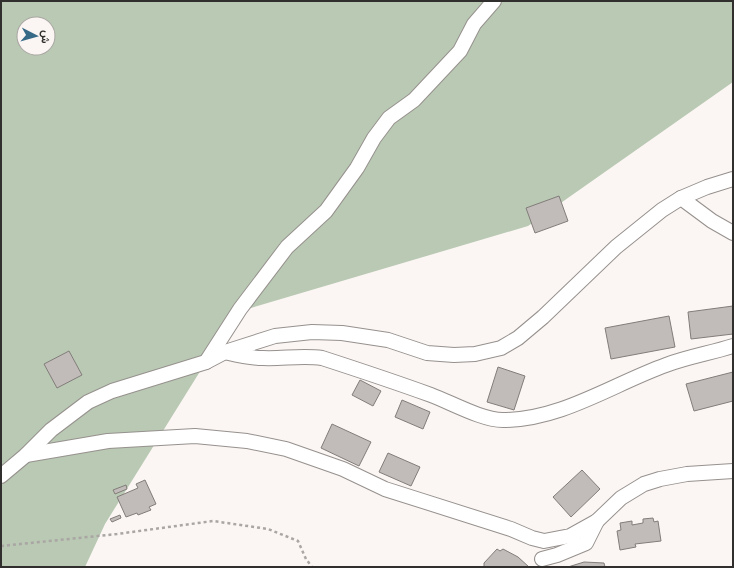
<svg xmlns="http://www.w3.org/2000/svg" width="734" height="568" viewBox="0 0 734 568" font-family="Roboto,Vazirmatn,sans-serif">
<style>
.green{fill:#b9c9b3;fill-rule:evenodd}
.building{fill:#c1bcb9;stroke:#827d7a}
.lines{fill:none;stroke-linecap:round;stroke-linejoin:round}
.minor-casing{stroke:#96918e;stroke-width:16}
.path{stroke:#aaa6a4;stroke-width:2.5;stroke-dasharray:3 3;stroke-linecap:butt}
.minor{stroke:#fff;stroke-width:14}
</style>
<rect width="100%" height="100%" fill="#fbf6f3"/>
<!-- green -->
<path class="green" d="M1,1H733V82L528,226L237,312L105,524L85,567H1ZM24,24H48V48H24Z"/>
<!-- building -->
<g class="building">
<polygon points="559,196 568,221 535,233 526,208"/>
<polygon points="733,306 733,334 691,339 688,312"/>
<polygon points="669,316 675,347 611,359 605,328"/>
<polygon points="69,351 82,375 57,388 44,364"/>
<polygon points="498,367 525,376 514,410 487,402"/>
<polygon points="733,372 733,401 694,411 686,384"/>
<polygon points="360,380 381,391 373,406 352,395"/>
<polygon points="402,400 430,412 423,429 395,417"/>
<polygon points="332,424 371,442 359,466 321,448"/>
<polygon points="388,453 420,467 411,486 379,472"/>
<polygon points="582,470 600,489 571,517 553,497"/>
<polygon points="145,480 156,504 149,507 151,510 138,515 137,513 126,517 117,497 138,488 136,484"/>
<polygon points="126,485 127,489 115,494 113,490"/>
<polygon points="120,515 121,518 112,522 110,519"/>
<polygon points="653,518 654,522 658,521 661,541 635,544 636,547 620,550 617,531 621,530 620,523 632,521 632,525 643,523 643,519"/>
<polygon points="497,549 500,551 503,549 518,557 529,567 484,567 484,563"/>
<polygon points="584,562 604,563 605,567 568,567"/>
</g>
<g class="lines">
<defs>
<g id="minor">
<polyline points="681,198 712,221 733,233"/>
<path d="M225,352C238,355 250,358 263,358C282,359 302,355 322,358C359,370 395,382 431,395C452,403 482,420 503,420C561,420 613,384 666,365C687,357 711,353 733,346"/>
<polyline points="206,362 240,309 287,247 326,211 357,168 374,138 389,118 414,100 460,51 474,24 494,1"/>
<polyline points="26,455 108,441 195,436 247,441 286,449 343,469 385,489 511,529 532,538 544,541 570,536 597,521 621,498 644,484 660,479 687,474 733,471"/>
<polyline points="1,476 26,455 51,430 88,402 112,391 206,362 225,352 275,336 312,332 342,333 388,340 427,353 454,355 475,354 501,348 518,338 543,317 616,247 662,210 681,198 707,187 733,179"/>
<polyline points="542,559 557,555 586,543 597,521"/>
</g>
</defs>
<!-- minor casing -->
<use href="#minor" class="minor-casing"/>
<!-- path -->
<polyline class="path" points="1,546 117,534 213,521 268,529 298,541 306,559 312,567"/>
<!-- minor -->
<use href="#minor" class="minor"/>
</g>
<!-- border -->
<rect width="734" height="568" fill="none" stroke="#312f2e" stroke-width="4"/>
<!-- north arrow -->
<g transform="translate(36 36) rotate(96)"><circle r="19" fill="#fbf6f3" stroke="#aaa6a4"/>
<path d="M0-3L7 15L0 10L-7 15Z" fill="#376a87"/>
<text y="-6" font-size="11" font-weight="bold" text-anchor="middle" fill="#312f2e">ش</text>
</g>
</svg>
